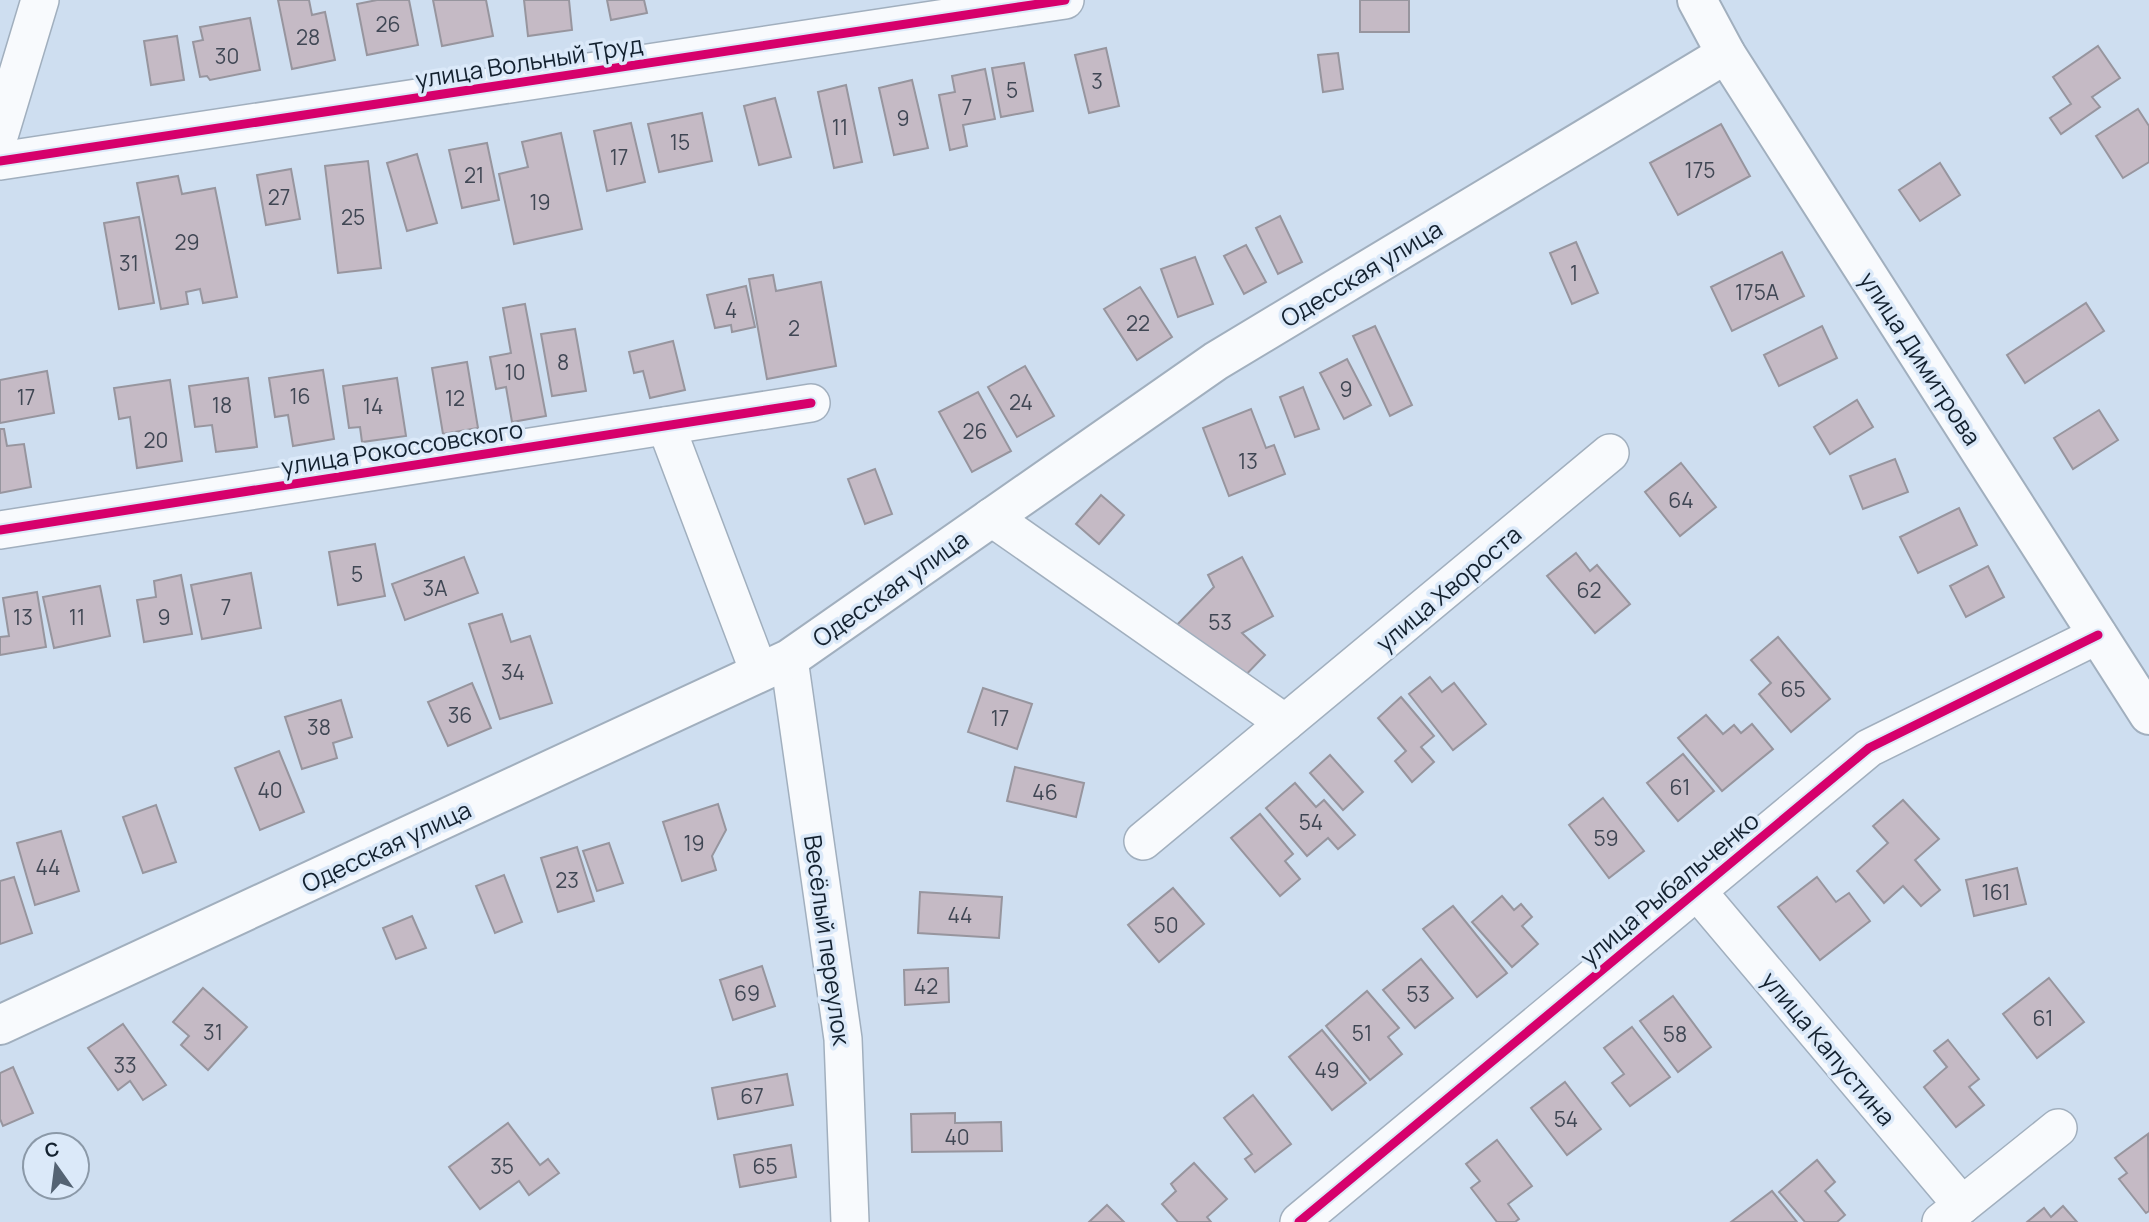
<svg xmlns="http://www.w3.org/2000/svg" width="2149" height="1222" viewBox="0 0 2149 1222" font-family="Manrope,sans-serif">
<style>
.building{fill:#c5bac5;stroke:#97959e;stroke-width:2}
.lines{fill:none;stroke-linecap:round;stroke-linejoin:round}
.minor-casing{stroke:#a1afbe;stroke-width:40}
.secondary-casing{stroke:#a1afbe;stroke-width:42}
.minor{stroke:#f8fafd;stroke-width:37}
.secondary{stroke:#f8fafd;stroke-width:38}
.cycleway-casing{stroke:#dbe9f9;stroke-width:13}
.cycleway{stroke:#d6006c;stroke-width:9}
.labels{text-anchor:middle;dominant-baseline:central;stroke-width:7;stroke-linejoin:round;paint-order:stroke}
.number-label{font-size:21px;fill:#404754}
.street-label{font-size:24px;fill:#13212f;stroke:#dbe9f9}
</style>
<rect width="100%" height="100%" fill="#cedef0"/>
<!-- building -->
<g class="building">
<polygon points="278,0 309,0 312,15 325,12 335,60 292,69"/>
<polygon points="377,0 409,0 418,45 367,55 357,4"/>
<polygon points="433,0 486,0 493,36 442,46"/>
<polygon points="524,0 569,0 572,30 528,36"/>
<polygon points="607,0 644,0 647,13 611,20"/>
<rect x="1360" y="0" width="49" height="32"/>
<polygon points="250,18 260,70 210,80 207,76 200,77 193,42 203,40 200,27"/>
<polygon points="177,36 184,80 151,85 144,41"/>
<polygon points="2098,46 2120,78 2092,97 2100,107 2061,134 2050,118 2071,104 2053,77"/>
<polygon points="1106,48 1119,106 1089,113 1075,55"/>
<polygon points="1338,53 1343,89 1323,92 1318,55"/>
<polygon points="1024,63 1033,111 1001,117 992,68"/>
<polygon points="985,69 995,119 963,125 967,146 950,150 939,95 955,92 952,76"/>
<polygon points="912,80 928,148 894,155 879,88"/>
<polygon points="846,85 862,162 834,168 818,92"/>
<polygon points="775,98 791,157 759,165 744,106"/>
<polygon points="2138,109 2149,126 2149,162 2123,178 2096,136"/>
<polygon points="702,113 712,161 659,172 648,124"/>
<polygon points="631,123 645,182 607,191 594,131"/>
<polygon points="1721,124 1750,176 1678,215 1650,163"/>
<polygon points="561,133 582,229 514,244 499,174 528,167 522,142"/>
<polygon points="487,143 499,200 462,208 449,150"/>
<polygon points="417,154 437,223 407,231 387,163"/>
<polygon points="368,161 381,268 338,273 325,166"/>
<polygon points="1940,163 1960,195 1920,221 1899,190"/>
<polygon points="291,169 300,219 266,225 257,175"/>
<polygon points="178,176 182,194 215,188 237,297 203,303 200,289 186,292 188,304 161,309 137,183"/>
<polygon points="1280,216 1302,262 1278,274 1256,228"/>
<polygon points="139,217 154,303 119,309 104,223"/>
<polygon points="1576,242 1598,293 1572,304 1550,253"/>
<polygon points="1246,245 1266,282 1244,294 1224,256"/>
<polygon points="1782,252 1804,296 1732,331 1711,287"/>
<polygon points="1195,257 1213,304 1178,317 1161,269"/>
<polygon points="773,275 776,291 821,282 836,366 767,379 749,279"/>
<polygon points="746,286 755,327 732,332 731,325 715,328 707,295"/>
<polygon points="1140,287 1172,337 1137,360 1104,309"/>
<polygon points="2086,303 2104,331 2025,383 2007,355"/>
<polygon points="525,304 546,416 512,422 506,387 496,389 490,357 511,353 503,308"/>
<polygon points="1375,326 1412,405 1390,416 1353,336"/>
<polygon points="1822,326 1837,358 1779,386 1764,355"/>
<polygon points="575,329 586,391 552,396 541,334"/>
<polygon points="673,341 685,390 650,398 643,371 634,373 629,352"/>
<polygon points="1347,359 1371,405 1344,419 1320,373"/>
<polygon points="467,362 478,428 443,434 432,368"/>
<polygon points="1025,366 1054,416 1017,437 988,387"/>
<polygon points="323,370 334,439 293,446 288,415 275,417 269,378"/>
<polygon points="47,371 54,413 0,423 0,380"/>
<polygon points="248,378 257,447 216,452 212,425 195,427 189,386"/>
<polygon points="397,378 406,436 362,442 360,427 349,428 343,386"/>
<polygon points="170,380 182,461 137,468 130,417 119,419 114,388"/>
<polygon points="1303,387 1319,429 1295,437 1280,397"/>
<polygon points="978,392 1011,451 972,472 939,412"/>
<polygon points="1857,400 1873,427 1830,454 1814,427"/>
<polygon points="1251,409 1266,448 1274,445 1285,474 1229,496 1203,428"/>
<polygon points="2099,410 2118,440 2073,469 2054,438"/>
<polygon points="0,429 4,429 7,446 24,444 31,487 0,493"/>
<polygon points="1895,459 1908,492 1863,509 1850,476"/>
<polygon points="1681,463 1716,507 1680,536 1645,492"/>
<polygon points="875,469 892,514 865,524 848,479"/>
<polygon points="1101,495 1124,515 1099,544 1076,524"/>
<polygon points="1959,508 1977,545 1918,573 1900,537"/>
<polygon points="375,544 385,596 338,605 329,552"/>
<polygon points="1576,553 1590,571 1597,565 1630,604 1595,633 1547,576"/>
<polygon points="464,557 478,593 405,620 392,584"/>
<polygon points="1242,557 1273,616 1242,633 1265,655 1240,681 1173,629 1214,587 1208,575"/>
<polygon points="1988,566 2004,597 1966,617 1950,586"/>
<polygon points="251,573 261,628 202,639 191,585"/>
<polygon points="181,575 192,634 144,642 137,600 156,597 154,581"/>
<polygon points="100,586 110,636 54,648 43,597"/>
<polygon points="37,592 46,647 0,655 0,637 9,636 3,598"/>
<polygon points="502,614 511,642 530,636 552,703 500,719 469,624"/>
<polygon points="1778,637 1830,699 1791,732 1759,694 1771,683 1751,660"/>
<polygon points="1430,677 1442,692 1454,683 1486,724 1453,750 1409,694"/>
<polygon points="472,683 491,728 448,746 428,702"/>
<polygon points="983,688 1032,704 1017,749 968,732"/>
<polygon points="1401,697 1434,736 1421,747 1434,762 1412,782 1395,761 1406,751 1378,718"/>
<polygon points="341,700 352,737 333,743 337,758 302,769 285,717"/>
<polygon points="1706,715 1723,734 1734,725 1741,733 1752,724 1773,749 1722,791 1678,738"/>
<polygon points="279,751 304,812 260,830 235,768"/>
<polygon points="1683,754 1714,791 1678,821 1647,783"/>
<polygon points="1330,755 1363,792 1343,810 1310,773"/>
<polygon points="1015,767 1084,783 1076,817 1007,801"/>
<polygon points="1295,783 1316,807 1324,800 1355,835 1338,849 1328,838 1307,856 1266,808"/>
<polygon points="1603,798 1644,851 1609,878 1569,825"/>
<polygon points="1903,800 1939,839 1915,860 1940,890 1921,906 1903,886 1884,903 1857,871 1888,843 1873,826"/>
<polygon points="718,804 726,830 712,856 716,870 682,881 663,822"/>
<polygon points="156,805 176,862 143,873 123,817"/>
<polygon points="1260,814 1293,854 1285,861 1300,879 1280,896 1231,838"/>
<polygon points="61,831 79,891 35,905 17,843"/>
<polygon points="609,843 623,883 597,891 583,851"/>
<polygon points="577,847 594,901 558,912 541,858"/>
<polygon points="2017,868 2026,904 1974,916 1966,880"/>
<polygon points="504,875 522,922 495,933 476,886"/>
<polygon points="14,877 32,933 0,944 0,881"/>
<polygon points="1817,877 1836,902 1849,893 1870,921 1820,960 1778,907"/>
<polygon points="1173,888 1204,924 1159,962 1128,925"/>
<polygon points="920,892 1002,897 999,938 918,933"/>
<polygon points="1502,896 1514,910 1521,904 1532,917 1522,926 1538,944 1512,967 1472,922"/>
<polygon points="1453,906 1507,973 1477,997 1423,929"/>
<polygon points="412,916 426,948 396,959 383,928"/>
<polygon points="1421,959 1453,998 1415,1028 1383,990"/>
<polygon points="762,966 775,1006 733,1020 720,980"/>
<polygon points="948,968 949,1002 905,1005 904,970"/>
<polygon points="2049,978 2084,1022 2037,1058 2003,1014"/>
<polygon points="203,988 247,1027 208,1070 181,1045 189,1036 173,1022"/>
<polygon points="1367,991 1399,1028 1388,1037 1402,1054 1370,1080 1326,1026"/>
<polygon points="1673,996 1711,1047 1678,1072 1640,1021"/>
<polygon points="123,1024 166,1085 143,1100 130,1081 118,1090 88,1048"/>
<polygon points="1632,1027 1670,1077 1630,1106 1612,1083 1624,1074 1604,1048"/>
<polygon points="1322,1030 1366,1083 1332,1110 1289,1057"/>
<polygon points="1948,1040 1979,1079 1969,1087 1984,1105 1956,1127 1924,1087 1947,1067 1934,1051"/>
<polygon points="13,1067 33,1113 3,1126 0,1119 0,1073"/>
<polygon points="787,1074 793,1105 718,1119 712,1088"/>
<polygon points="1565,1082 1601,1129 1567,1155 1531,1108"/>
<polygon points="1253,1095 1291,1144 1255,1172 1245,1159 1252,1154 1224,1118"/>
<polygon points="955,1113 955,1123 1001,1122 1002,1151 912,1152 911,1114"/>
<polygon points="508,1123 540,1165 548,1159 559,1173 529,1195 519,1181 480,1209 449,1167"/>
<polygon points="2148,1134 2149,1211 2146,1213 2119,1179 2127,1173 2115,1158"/>
<polygon points="1497,1140 1532,1186 1508,1204 1519,1219 1515,1222 1497,1222 1471,1188 1480,1181 1466,1164"/>
<polygon points="791,1145 796,1177 740,1187 734,1155"/>
<polygon points="1817,1160 1835,1182 1825,1191 1845,1215 1837,1222 1805,1222 1779,1192"/>
<polygon points="1194,1163 1227,1199 1207,1217 1211,1222 1178,1222 1162,1204 1176,1191 1171,1184"/>
<polygon points="1772,1191 1797,1222 1731,1222"/>
<polygon points="1107,1205 1124,1222 1089,1222"/>
<polygon points="2063,1206 2077,1222 2027,1222 2044,1208 2051,1217"/>
</g>
<g class="lines">
<defs>
<g id="minor">
<polyline points="0,133 40,0"/>
<polyline points="0,161 1065,0"/>
<polyline points="666,426 759,672"/>
<polyline points="991,517 1285,723"/>
<polyline points="0,530 811,403"/>
<polyline points="789,659 843,1039 850,1222"/>
<polyline points="1143,841 1610,453"/>
<polyline points="1697,891 1962,1205"/>
<polyline points="1299,1222 1869,748 2098,635"/>
<polyline points="1941,1222 2058,1128"/>
</g>
<g id="secondary">
<polyline points="1697,0 1726,54 2149,715"/>
<polyline points="0,1025 789,659 1216,361 1726,54"/>
</g>
</defs>
<!-- minor casing -->
<use href="#minor" class="minor-casing"/>
<!-- secondary casing -->
<use href="#secondary" class="secondary-casing"/>
<!-- minor -->
<use href="#minor" class="minor"/>
<!-- secondary -->
<use href="#secondary" class="secondary"/>
<defs>
<g id="cycleway">
<polyline points="0,161 1065,0"/>
<polyline points="0,530 811,403"/>
<polyline points="1299,1222 1869,748 2098,635"/>
</g>
</defs>
<!-- cycleway casing -->
<use href="#cycleway" class="cycleway-casing"/>
<!-- cycleway -->
<use href="#cycleway" class="cycleway"/>
</g>
<g class="labels">
<!-- number labels -->
<g class="number-label">
<text x="388" y="24">26</text>
<text x="308" y="37">28</text>
<text x="227" y="56">30</text>
<text x="1097" y="81">3</text>
<text x="1012" y="90">5</text>
<text x="967" y="107">7</text>
<text x="903" y="118">9</text>
<text x="840" y="127">11</text>
<text x="680" y="142">15</text>
<text x="619" y="157">17</text>
<text x="1700" y="170">175</text>
<text x="474" y="175">21</text>
<text x="279" y="197">27</text>
<text x="540" y="202">19</text>
<text x="353" y="217">25</text>
<text x="187" y="242">29</text>
<text x="129" y="263">31</text>
<text x="1574" y="273">1</text>
<text x="1757" y="292">175А</text>
<text x="731" y="310">4</text>
<text x="1138" y="323">22</text>
<text x="794" y="328">2</text>
<text x="563" y="362">8</text>
<text x="515" y="372">10</text>
<text x="1346" y="389">9</text>
<text x="300" y="396">16</text>
<text x="26" y="397">17</text>
<text x="455" y="398">12</text>
<text x="1021" y="402">24</text>
<text x="222" y="405">18</text>
<text x="373" y="406">14</text>
<text x="975" y="431">26</text>
<text x="156" y="440">20</text>
<text x="1248" y="461">13</text>
<text x="1681" y="500">64</text>
<text x="357" y="574">5</text>
<text x="435" y="588">3А</text>
<text x="1589" y="590">62</text>
<text x="226" y="607">7</text>
<text x="23" y="617">13</text>
<text x="77" y="617">11</text>
<text x="164" y="617">9</text>
<text x="1220" y="622">53</text>
<text x="513" y="672">34</text>
<text x="1793" y="689">65</text>
<text x="460" y="715">36</text>
<text x="1000" y="718">17</text>
<text x="319" y="727">38</text>
<text x="1680" y="787">61</text>
<text x="270" y="790">40</text>
<text x="1045" y="792">46</text>
<text x="1311" y="822">54</text>
<text x="1606" y="838">59</text>
<text x="694" y="843">19</text>
<text x="48" y="867">44</text>
<text x="567" y="880">23</text>
<text x="1996" y="892">161</text>
<text x="960" y="915">44</text>
<text x="1166" y="925">50</text>
<text x="926" y="986">42</text>
<text x="747" y="993">69</text>
<text x="1418" y="994">53</text>
<text x="2043" y="1018">61</text>
<text x="213" y="1032">31</text>
<text x="1362" y="1033">51</text>
<text x="1675" y="1034">58</text>
<text x="125" y="1065">33</text>
<text x="1327" y="1070">49</text>
<text x="752" y="1096">67</text>
<text x="1566" y="1119">54</text>
<text x="957" y="1137">40</text>
<text x="502" y="1166">35</text>
<text x="765" y="1166">65</text>
</g>
<!-- street labels -->
<g class="street-label">
<text transform="translate(529 61) rotate(-9)">улица Вольный Труд</text>
<text transform="translate(1361 273) rotate(-31)">Одесская улица</text>
<text transform="translate(1921 358) rotate(57)">улица Димитрова</text>
<text transform="translate(402 447) rotate(-9)">улица Рокоссовского</text>
<text transform="translate(890 588) rotate(-35)">Одесская улица</text>
<text transform="translate(1448 588) rotate(-40)">улица Хвороста</text>
<text transform="translate(386 846) rotate(-25)">Одесская улица</text>
<text transform="translate(1669 888) rotate(-40)">улица Рыбальченко</text>
<text transform="translate(828 940) rotate(82)">Весёлый переулок</text>
<text transform="translate(1829 1048) rotate(50)">улица Капустина</text>
</g>
</g>
<!-- north arrow -->
<g transform="translate(56 1166) rotate(346)"><circle r="33" fill="#dbe9f9" stroke="#8b99a8" stroke-width="2"/>
<path d="M0-5L12 26L0 18L-12 26Z" fill="#546373"/>
<text y="-10" font-size="19" font-weight="bold" text-anchor="middle" fill="#13212f">С</text>
</g>
</svg>
